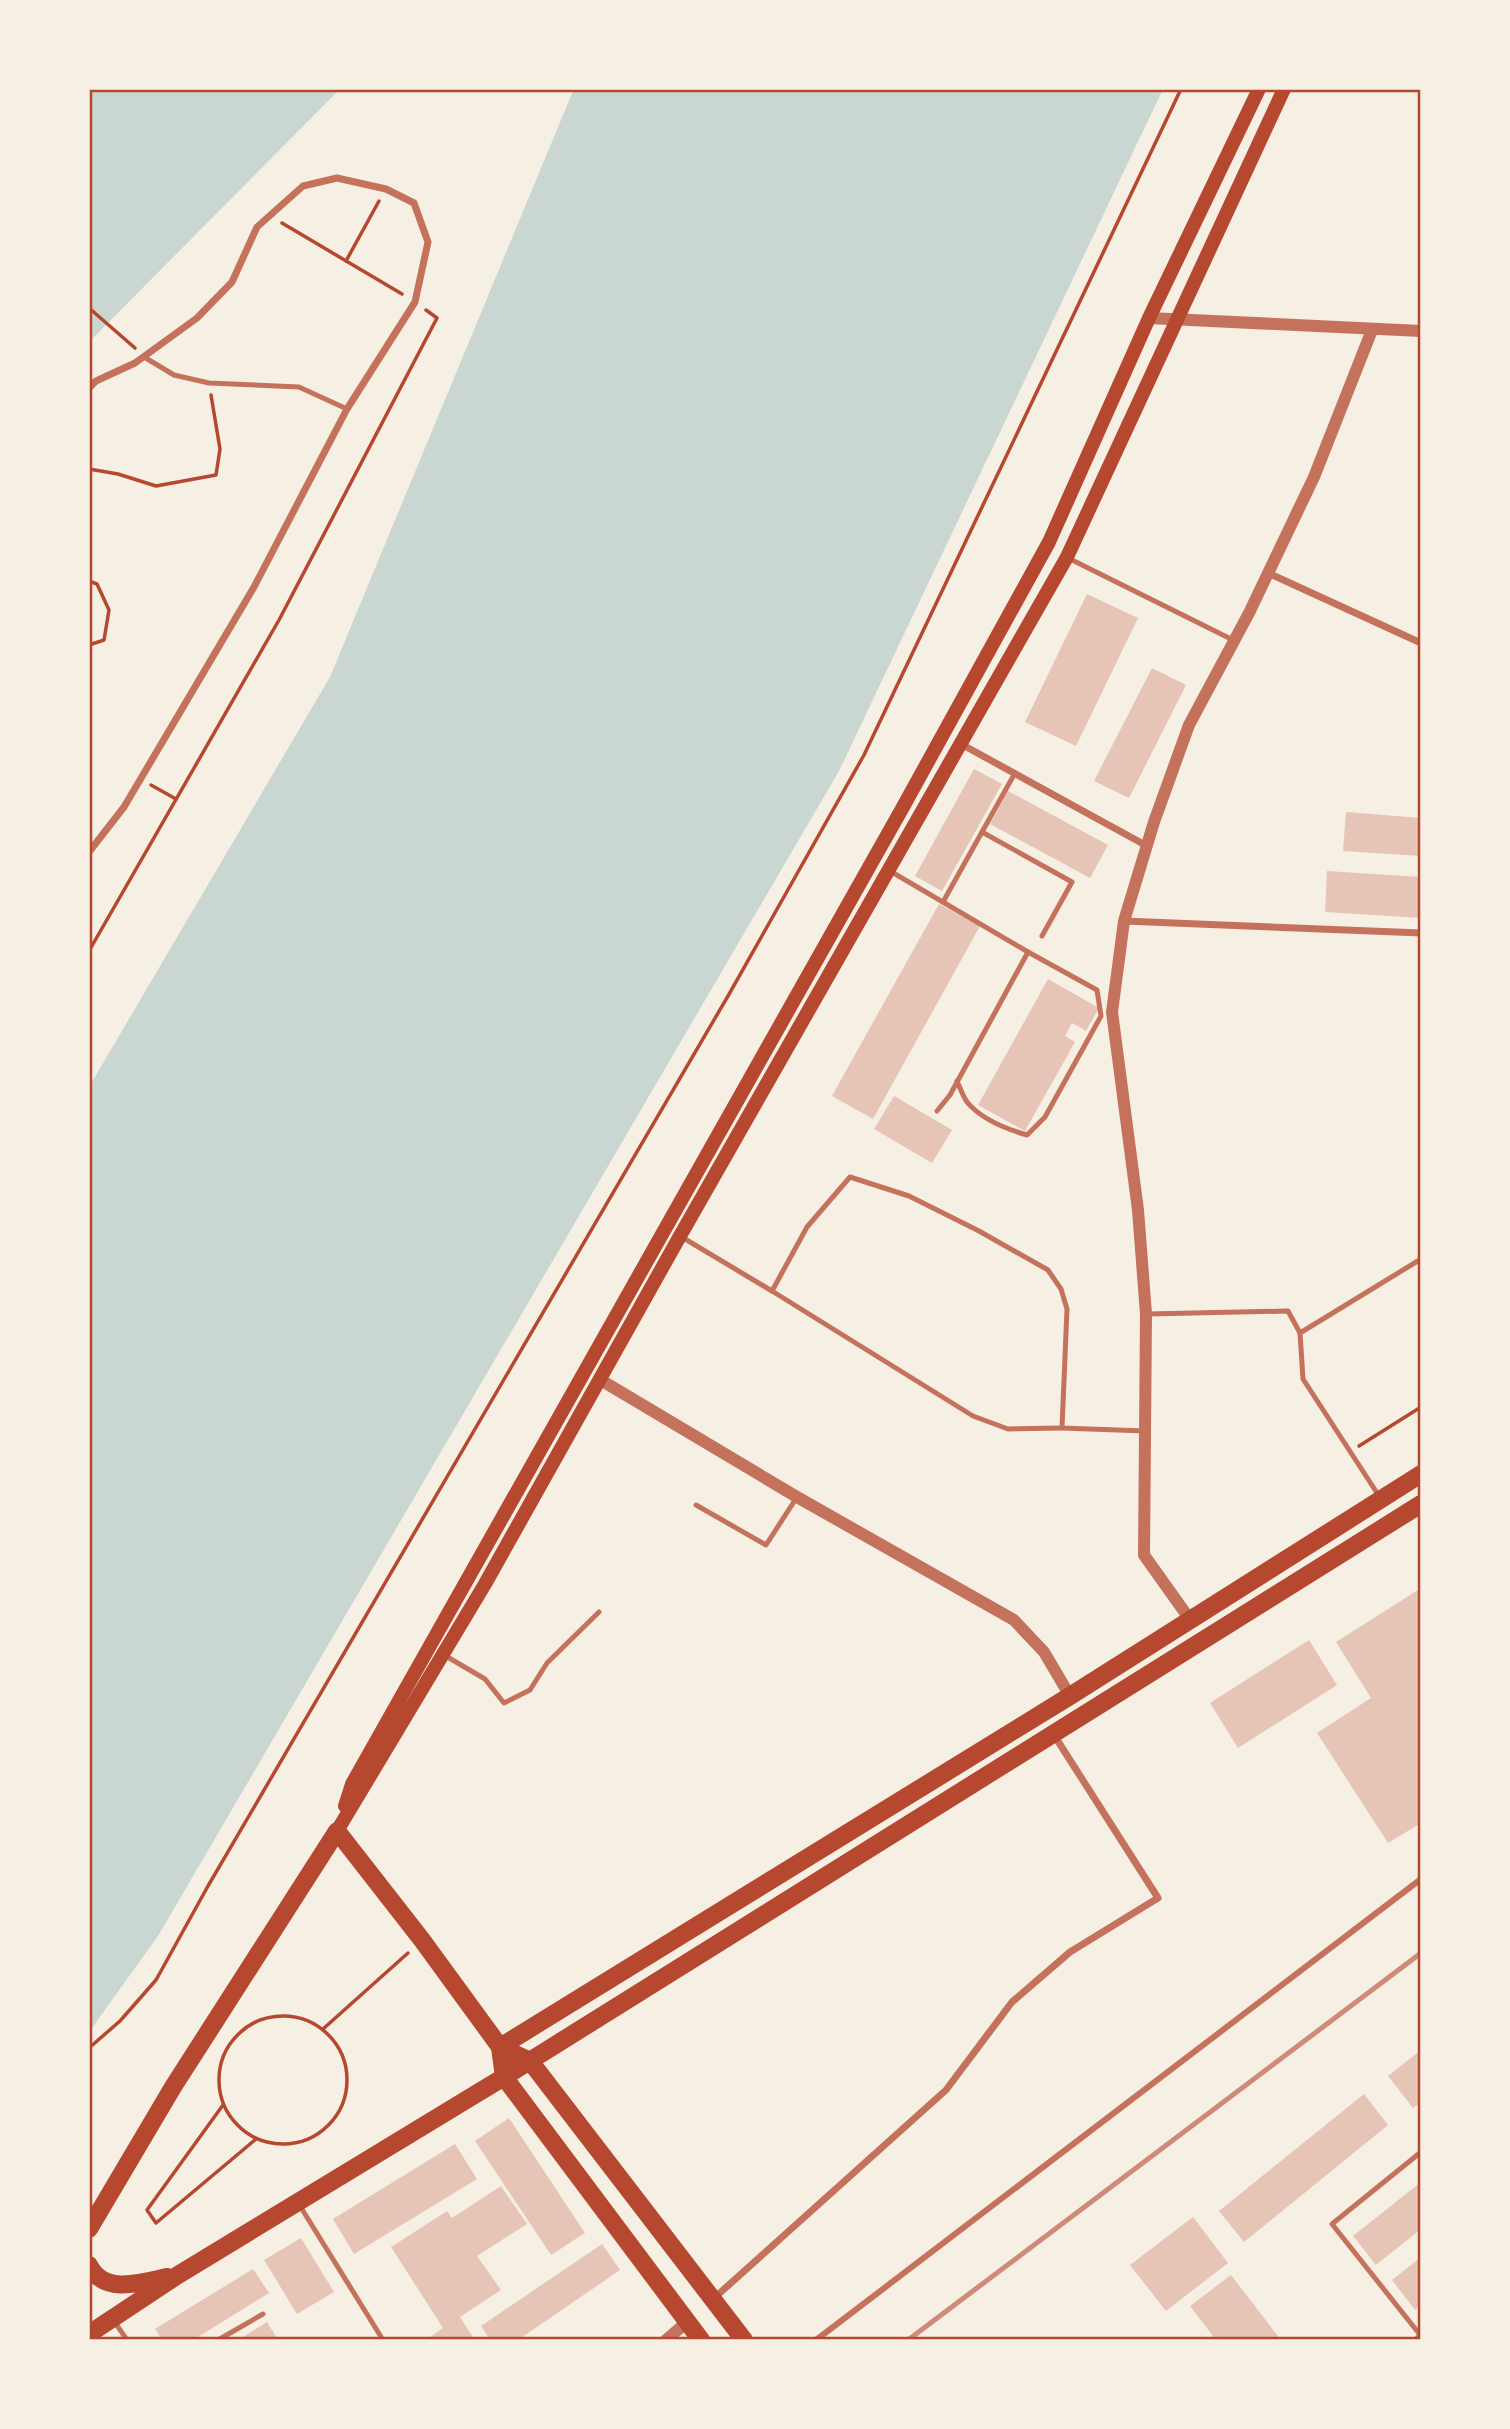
<svg xmlns="http://www.w3.org/2000/svg" width="1510" height="2429" viewBox="0 0 1510 2429" font-family="'Alegreya Sans',sans-serif">
<style>
.water{fill:#c9d6d2}
.building{fill:#e6c5b7}
.lines{fill:none;stroke-linecap:round;stroke-linejoin:round}
.path{stroke:#b5482f;stroke-width:3.5}
.service{stroke:#c5725c;stroke-width:5}
.pedestrian{stroke:#c5725c;stroke-width:6}
.minor{stroke:#c5725c;stroke-width:7}
.tertiary{stroke:#c5725c;stroke-width:12}
.secondary{stroke:#b5482f;stroke-width:14}
.primary{stroke:#b5482f;stroke-width:18}
.rail{stroke:#cf8b77;stroke-width:5}
.neatline{fill:none;stroke:#b5482f;stroke-width:2.5}
</style>
<rect width="100%" height="100%" fill="#f6efe4"/>
<!-- water -->
<g class="water">
<polygon points="89,89 340,89 89,342"/>
<polygon points="570,89 1163,89 839,771 158,1936 89,2032 89,1087 330,677 573,91"/>
</g>
<!-- building -->
<g class="building">
<polygon points="1087,594 1138,618 1076,746 1025,722"/>
<polygon points="1152,668 1186,685 1129,798 1094,781"/>
<polygon points="974,769 1002,784 942,891 915,876"/>
<polygon points="1008,791 1108,845 1090,878 990,824"/>
<polygon points="1346,812 1421,818 1421,856 1343,851"/>
<polygon points="1327,871 1421,877 1421,918 1325,912"/>
<polygon points="939,904 980,926 873,1119 832,1096"/>
<polygon points="1048,979 1099,1008 1086,1031 1072,1023 1065,1036 1075,1042 1025,1131 978,1105"/>
<polygon points="894,1096 952,1130 932,1163 874,1129"/>
<polygon points="1418,1590 1421,1593 1421,1823 1388,1843 1317,1733 1371,1698 1336,1642"/>
<polygon points="1309,1640 1337,1685 1238,1748 1210,1703"/>
<polygon points="1421,2050 1421,2102 1413,2108 1388,2076"/>
<polygon points="1364,2094 1388,2125 1244,2242 1219,2211"/>
<polygon points="509,2118 585,2233 551,2255 475,2141"/>
<polygon points="455,2144 477,2179 354,2254 333,2219"/>
<polygon points="1421,2182 1421,2229 1376,2265 1353,2236"/>
<polygon points="501,2186 527,2224 477,2256 501,2290 460,2317 475,2340 426,2340 443,2328 391,2247 447,2211 452,2218"/>
<polygon points="1193,2217 1228,2263 1166,2311 1130,2265"/>
<polygon points="301,2238 334,2292 297,2314 264,2260"/>
<polygon points="602,2244 620,2270 518,2340 490,2340 481,2326"/>
<polygon points="1421,2257 1421,2305 1415,2310 1392,2280"/>
<polygon points="253,2269 269,2293 193,2340 162,2340 155,2329"/>
<polygon points="1231,2275 1281,2340 1216,2340 1190,2306"/>
<polygon points="267,2322 278,2340 238,2340"/>
</g>
<g class="lines">
<!-- path -->
<g class="path">
<polyline points="282,223 402,294"/>
<polyline points="346,261 379,201"/>
<polyline points="89,308 135,348"/>
<polyline points="89,469 118,474 156,486 216,475 220,449 211,395"/>
<polyline points="89,581 97,584 109,610 104,640 89,645"/>
<polyline points="151,785 176,799"/>
<polyline points="89,951 279,620 437,318 426,310"/>
<polyline points="1359,1446 1421,1407"/>
<circle cx="283" cy="2080" r="64"/>
<polyline points="323,2029 408,1953"/>
<polyline points="89,2048 120,2021 156,1980 208,1886 728,996 864,755 1181,89"/>
<polyline points="223,2105 147,2210 156,2223 256,2139"/>
</g>
<!-- service -->
<g class="service">
<polyline points="144,357 174,375 209,383 299,387 347,409"/>
<polyline points="1070,559 1233,640"/>
<polyline points="982,832 1015,773"/>
<polyline points="890,871 1028,952 950,1095 937,1111"/>
<polyline points="943,902 982,832 1072,882 1042,936"/>
<path d="M957,1081C960,1088 963,1096 967,1102C981,1119 1006,1129 1027,1135L1045,1117L1101,1016L1097,990L1028,952"/>
<polyline points="680,1236 772,1291 807,1227 850,1177 909,1196 979,1231 1048,1270 1061,1289 1067,1309 1062,1428 1145,1431"/>
<polyline points="772,1291 973,1416 1008,1429 1062,1428"/>
<polyline points="1148,1314 1288,1311 1300,1333"/>
<polyline points="1379,1496 1303,1379 1300,1333 1421,1259"/>
<polyline points="696,1505 766,1545 797,1497"/>
<polyline points="444,1655 485,1679 504,1703 530,1690 547,1663 599,1612"/>
<polyline points="1421,2152 1332,2224 1421,2336"/>
<polyline points="300,2206 383,2340"/>
<polyline points="114,2321 127,2340"/>
<polyline points="218,2340 263,2314"/>
</g>
<!-- pedestrian -->
<polyline class="pedestrian" points="816,2340 1421,1879"/>
<!-- minor -->
<g class="minor">
<polyline points="89,388 96,381 135,363 197,318 232,282 257,227 303,186 337,178 386,189 414,203 428,242 415,302 347,409 254,587 124,807 89,852"/>
<polyline points="1268,573 1421,643"/>
<polyline points="961,744 1147,846"/>
<polyline points="1124,921 1421,933"/>
<polyline points="712,2300 946,2090 1012,2002 1070,1952 1158,1898 1054,1735"/>
</g>
<!-- tertiary -->
<g class="tertiary">
<polyline points="1149,318 1421,331"/>
<polyline points="599,1379 797,1497 1014,1620 1044,1652 1070,1696"/>
<polyline points="1191,1621 1144,1555 1146,1314 1138,1210 1112,1012 1124,921 1154,822 1189,725 1249,613 1314,477 1372,330"/>
<polyline points="666,2340 687,2322"/>
<polyline points="1420,2340 1421,2339"/>
</g>
<!-- secondary -->
<g class="secondary">
<polyline points="345,1806 352,1784 903,807 1049,542 1149,318 1259,89"/>
<polyline points="337,1831 485,1584 680,1236 1067,557 1284,89"/>
</g>
<!-- primary -->
<g class="primary">
<polyline points="500,2047 1070,1696 1421,1474"/>
<polyline points="500,2047 530,2061 744,2340"/>
<polyline points="89,2229 173,2087 337,1831 422,1940 500,2047 504,2077 701,2340"/>
<path d="M89,2265C103,2295 141,2283 167,2277"/>
<polyline points="89,2334 178,2275 504,2077 1421,1504"/>
</g>
<!-- rail -->
<polyline class="rail" points="908,2340 1421,1953"/>
</g>
<!-- border -->
<rect width="1510" height="2429" fill="none" stroke="#f6efe4" stroke-width="182"/>
<rect x="91" y="91" width="1328" height="2247" class="neatline"/>
</svg>
